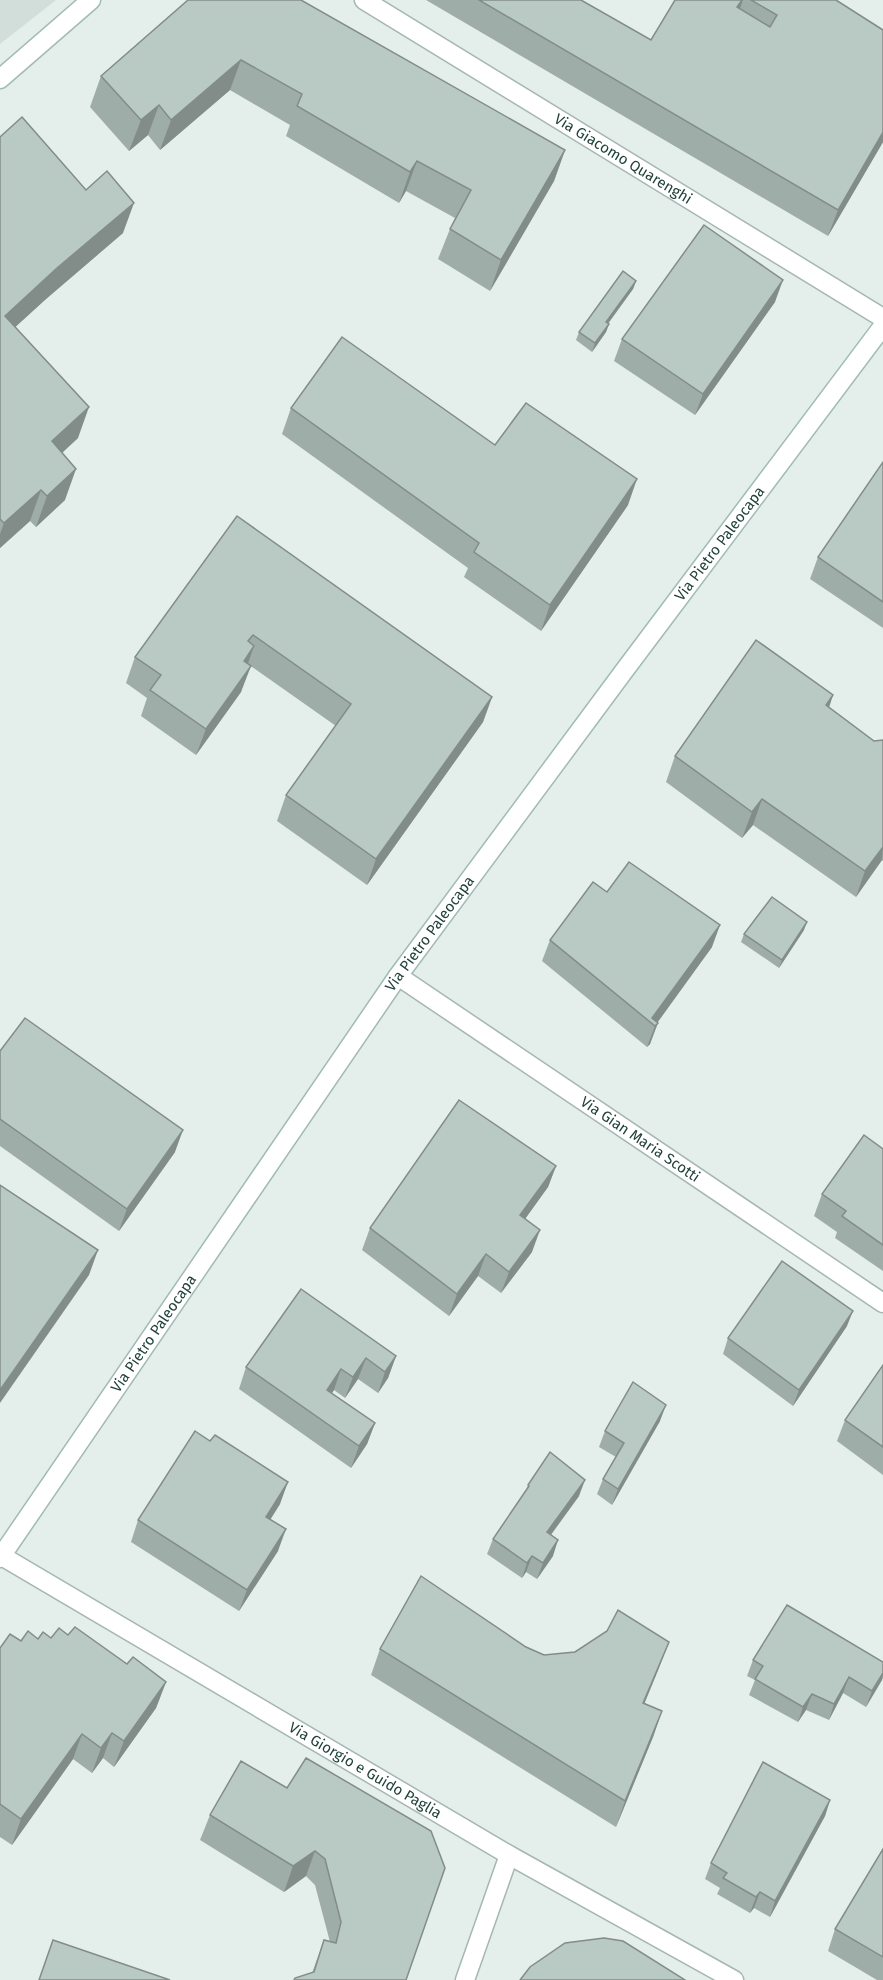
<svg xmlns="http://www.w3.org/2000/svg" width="883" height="1980" viewBox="0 0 883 1980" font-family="'Fira Sans',sans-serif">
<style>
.built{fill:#d2ded9}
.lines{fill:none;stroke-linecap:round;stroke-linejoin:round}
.minor-casing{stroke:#a6b7b2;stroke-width:21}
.secondary-casing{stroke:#a1bbb3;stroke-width:21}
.minor{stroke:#fff;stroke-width:18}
.secondary{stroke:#fff;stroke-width:18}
.wall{fill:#9fada9}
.shaded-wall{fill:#828d89}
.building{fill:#b9c9c4;stroke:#828d89;stroke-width:1.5}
.labels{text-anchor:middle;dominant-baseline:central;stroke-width:6;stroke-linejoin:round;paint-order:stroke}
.street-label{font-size:15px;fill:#21423b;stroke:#f5faf8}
</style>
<rect width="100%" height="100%" fill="#e4eeea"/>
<!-- built -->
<polygon class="built" points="0,0 56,0 0,44"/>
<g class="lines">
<defs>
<g id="minor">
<path id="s1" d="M364,0L883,318"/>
<path id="s2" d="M398,976L883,1303"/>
<path id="s3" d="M0,1555L509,1855L734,1980"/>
<polyline points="465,1980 509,1855"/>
</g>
<g id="secondary">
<polyline points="0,79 91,0"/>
<path id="s4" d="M0,1558L398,976L624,671L883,326"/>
</g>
</defs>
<!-- minor casing -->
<use href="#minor" class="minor-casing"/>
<!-- secondary casing -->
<use href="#secondary" class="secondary-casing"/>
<!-- minor -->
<use href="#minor" class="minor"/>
<!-- secondary -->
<use href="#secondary" class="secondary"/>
</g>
<!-- wall -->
<g class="wall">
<polygon points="188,0 565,150 554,181 490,291 438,259 450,229 455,218 406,191 399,203 286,136 290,125 230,90 160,150 148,135 129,151 90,107 101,76"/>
<polygon points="426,0 581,0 651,40 675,0 836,0 883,30 883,142 828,236"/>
<polygon points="0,137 123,233 46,299 15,327 78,438 62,453 65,500 36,527 30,521 0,548"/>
<polygon points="636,281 633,289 608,324 609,324 606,332 592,352 576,340 579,332"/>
<polygon points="775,302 695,415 614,361 622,339"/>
<polygon points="291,408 495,445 628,505 541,631 464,577 468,568 282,434"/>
<polygon points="883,462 883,628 810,579 818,557"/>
<polygon points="237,516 492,697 483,722 367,885 277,821 286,795 336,726 248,664 241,692 196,755 141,716 147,698 126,683 135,657"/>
<polygon points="833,695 829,708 874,741 883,740 883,861 882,860 856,897 753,825 742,838 666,782 675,756"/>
<polygon points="607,892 712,947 657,1022 650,1044 647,1047 542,961 550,940"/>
<polygon points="804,930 779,968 741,942 744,934"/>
<polygon points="0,1051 175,1152 119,1231 0,1146"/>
<polygon points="883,1149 883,1271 835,1238 837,1232 814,1216 822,1194"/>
<polygon points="556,1166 548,1187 525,1219 532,1252 501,1293 478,1276 449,1316 362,1250 370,1228"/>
<polygon points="847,1326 793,1406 723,1354 728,1338"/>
<polygon points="396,1356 388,1378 378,1393 358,1379 345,1398 334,1390 332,1393 375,1423 367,1444 351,1468 239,1389 246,1367"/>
<polygon points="883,1365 883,1475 837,1441 845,1420"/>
<polygon points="660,1421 612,1505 597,1494 603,1479 616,1457 599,1447 605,1431"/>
<polygon points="528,1485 579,1496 551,1535 553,1556 537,1579 526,1572 522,1578 487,1554 493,1539 526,1491"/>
<polygon points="280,1504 270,1519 278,1551 239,1611 131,1542 138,1520"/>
<polygon points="607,1631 669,1642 644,1703 662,1711 653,1737 616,1827 371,1675 380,1649 526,1647 544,1655 575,1652"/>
<polygon points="68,1635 166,1682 156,1708 114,1767 103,1758 92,1773 73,1759 12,1845 0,1837 0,1648 21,1641 38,1639 51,1638"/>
<polygon points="753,1660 883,1662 883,1678 866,1707 843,1693 829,1720 806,1710 798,1722 749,1695 755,1680 747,1676"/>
<polygon points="287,1788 445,1868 312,1973 324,1940 330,1942 315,1885 306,1876 284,1892 200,1840 210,1815"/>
<polygon points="830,1800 825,1816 770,1917 754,1908 750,1913 717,1894 720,1888 705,1879 711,1863"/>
<polygon points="883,1849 883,1980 877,1980 828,1951 835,1929"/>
</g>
<!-- shaded-wall -->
<g class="shaded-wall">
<polygon points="742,0 743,0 735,22 737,7"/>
<polygon points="241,60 230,90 160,150 171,120"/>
<polygon points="159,105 148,135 129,151 141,120"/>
<polygon points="883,132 883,142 828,236 838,210"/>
<polygon points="565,150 554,181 490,291 501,260"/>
<polygon points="417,161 406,191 399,203 410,172"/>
<polygon points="134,203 123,233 46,299 0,341 5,316 57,268"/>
<polygon points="783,280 775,302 695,415 703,394"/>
<polygon points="636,281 633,289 603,330 606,322"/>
<polygon points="609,324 606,332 592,352 595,343"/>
<polygon points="89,407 78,438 41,472 52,441"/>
<polygon points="76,469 65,500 36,527 47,496"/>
<polygon points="637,479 628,505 541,631 550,605"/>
<polygon points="41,490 30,521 0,548 0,534 4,523"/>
<polygon points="254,646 245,672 244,661"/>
<polygon points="251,666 241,692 196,755 206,729"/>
<polygon points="833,695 824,721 826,705"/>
<polygon points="492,697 483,722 367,885 376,859"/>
<polygon points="762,799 753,825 742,838 752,812"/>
<polygon points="883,847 882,860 856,897 865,871"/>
<polygon points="807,922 804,930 779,968 782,960"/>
<polygon points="720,925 712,947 655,1026 652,1018"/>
<polygon points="658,1023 650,1044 647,1047 655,1026"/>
<polygon points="183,1130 175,1152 119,1231 127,1209"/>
<polygon points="556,1166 548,1187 512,1237 520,1215"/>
<polygon points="540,1230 532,1252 501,1293 509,1272"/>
<polygon points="98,1250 89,1275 0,1403 0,1390"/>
<polygon points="486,1254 478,1276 449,1316 457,1294"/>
<polygon points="853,1311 847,1326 793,1406 799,1390"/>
<polygon points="396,1356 388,1378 378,1393 385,1372"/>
<polygon points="366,1358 358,1379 345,1398 353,1377"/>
<polygon points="341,1369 334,1390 319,1411 327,1390"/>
<polygon points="666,1405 660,1421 612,1505 618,1489"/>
<polygon points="375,1423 367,1444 351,1468 359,1446"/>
<polygon points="585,1480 579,1496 541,1548 547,1532"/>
<polygon points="288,1482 280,1504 259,1538 266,1517"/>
<polygon points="286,1529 278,1551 239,1611 247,1590"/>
<polygon points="558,1540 553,1556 537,1579 543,1563"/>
<polygon points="532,1556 526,1572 522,1578 527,1563"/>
<polygon points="669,1642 659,1668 634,1729 643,1703"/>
<polygon points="883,1673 882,1680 866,1707 872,1691"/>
<polygon points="849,1677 843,1693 829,1720 834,1704"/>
<polygon points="166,1682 156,1708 114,1767 124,1741"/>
<polygon points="812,1694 806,1710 798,1722 803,1707"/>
<polygon points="662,1711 653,1737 616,1827 625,1801"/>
<polygon points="112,1733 103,1758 92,1773 101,1748"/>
<polygon points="82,1734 73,1759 12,1845 21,1819"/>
<polygon points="830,1800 825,1816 770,1917 775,1901"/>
<polygon points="315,1851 306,1876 284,1892 293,1866"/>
<polygon points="760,1892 754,1908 750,1913 756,1897"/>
</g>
<!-- building -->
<g class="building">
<polygon points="188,0 301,0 565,150 501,260 450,229 471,190 417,161 410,172 297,106 302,94 241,60 171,120 159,105 141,120 101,76"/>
<polygon points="479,0 581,0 651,40 675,0 742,0 737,7 770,27 777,15 751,0 836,0 883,30 883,132 838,210"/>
<polygon points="22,117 86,190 107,171 134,203 57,268 5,316 89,407 52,441 76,469 47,496 41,490 4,523 0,519 0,137"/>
<polygon points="704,225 783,280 703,394 622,339"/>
<polygon points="623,271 636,281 606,322 609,324 595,343 579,332"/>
<polygon points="342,337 495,445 526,403 637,479 550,605 474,552 479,543 291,408"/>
<polygon points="883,462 883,602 818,557"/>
<polygon points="237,516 492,697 376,859 286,795 351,704 253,635 248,641 254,646 244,661 251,666 206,729 150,690 161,675 135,657"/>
<polygon points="756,640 833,695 826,705 874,741 883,740 883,847 865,871 762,799 752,812 675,756"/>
<polygon points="629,862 720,925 652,1018 658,1023 655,1026 550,940 593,882 607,892"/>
<polygon points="772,897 807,922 782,960 744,934"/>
<polygon points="25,1018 183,1130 127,1209 0,1119 0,1051"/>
<polygon points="459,1100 556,1166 520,1215 540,1230 509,1272 486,1254 457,1294 370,1228"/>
<polygon points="864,1135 883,1149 883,1245 842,1216 846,1211 822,1194"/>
<polygon points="0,1185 98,1250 0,1390"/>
<polygon points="782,1261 853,1311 799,1390 728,1338"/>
<polygon points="301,1289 396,1356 385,1372 366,1358 353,1377 341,1369 327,1390 375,1423 359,1446 246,1367"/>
<polygon points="883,1365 883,1447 845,1420"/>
<polygon points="633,1382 666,1405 618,1489 603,1479 624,1443 605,1431"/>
<polygon points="195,1431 210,1441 215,1435 288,1482 266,1517 286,1529 247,1590 138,1520"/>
<polygon points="550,1452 585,1480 547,1532 558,1540 543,1563 532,1556 527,1563 493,1539 529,1486 528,1485"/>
<polygon points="421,1576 526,1647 544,1655 575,1652 607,1631 618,1610 669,1642 643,1703 662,1711 625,1801 380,1649"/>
<polygon points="787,1605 883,1662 883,1673 872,1691 849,1677 834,1704 812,1694 803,1707 755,1679 763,1666 753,1660"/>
<polygon points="75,1627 127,1664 133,1657 166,1682 124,1741 112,1733 101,1748 82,1734 21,1819 0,1804 0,1648 10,1634 21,1641 28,1631 38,1639 43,1632 51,1638 59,1628 68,1635"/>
<polygon points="306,1758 431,1831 445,1868 406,1980 294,1980 295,1978 314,1972 324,1940 336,1943 341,1922 325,1859 315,1851 293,1866 210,1815 241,1761 287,1788"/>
<polygon points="763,1762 830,1800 775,1901 760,1892 756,1897 723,1878 727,1873 711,1863"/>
<polygon points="883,1849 883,1957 835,1929"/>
<polygon points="604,1938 623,1941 685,1980 520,1980 530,1967 565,1943"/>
<polygon points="53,1940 170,1980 39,1980"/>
</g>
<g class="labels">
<!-- street labels -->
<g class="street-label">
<text stroke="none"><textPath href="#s1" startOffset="304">Via Giacomo Quarenghi</textPath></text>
<text stroke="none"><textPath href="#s4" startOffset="1244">Via Pietro Paleocapa</textPath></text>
<text stroke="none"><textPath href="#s4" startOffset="758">Via Pietro Paleocapa</textPath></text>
<text stroke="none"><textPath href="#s2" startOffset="292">Via Gian Maria Scotti</textPath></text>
<text stroke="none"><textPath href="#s4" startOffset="272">Via Pietro Paleocapa</textPath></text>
<text stroke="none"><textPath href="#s3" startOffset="424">Via Giorgio e Guido Paglia</textPath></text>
</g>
</g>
</svg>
